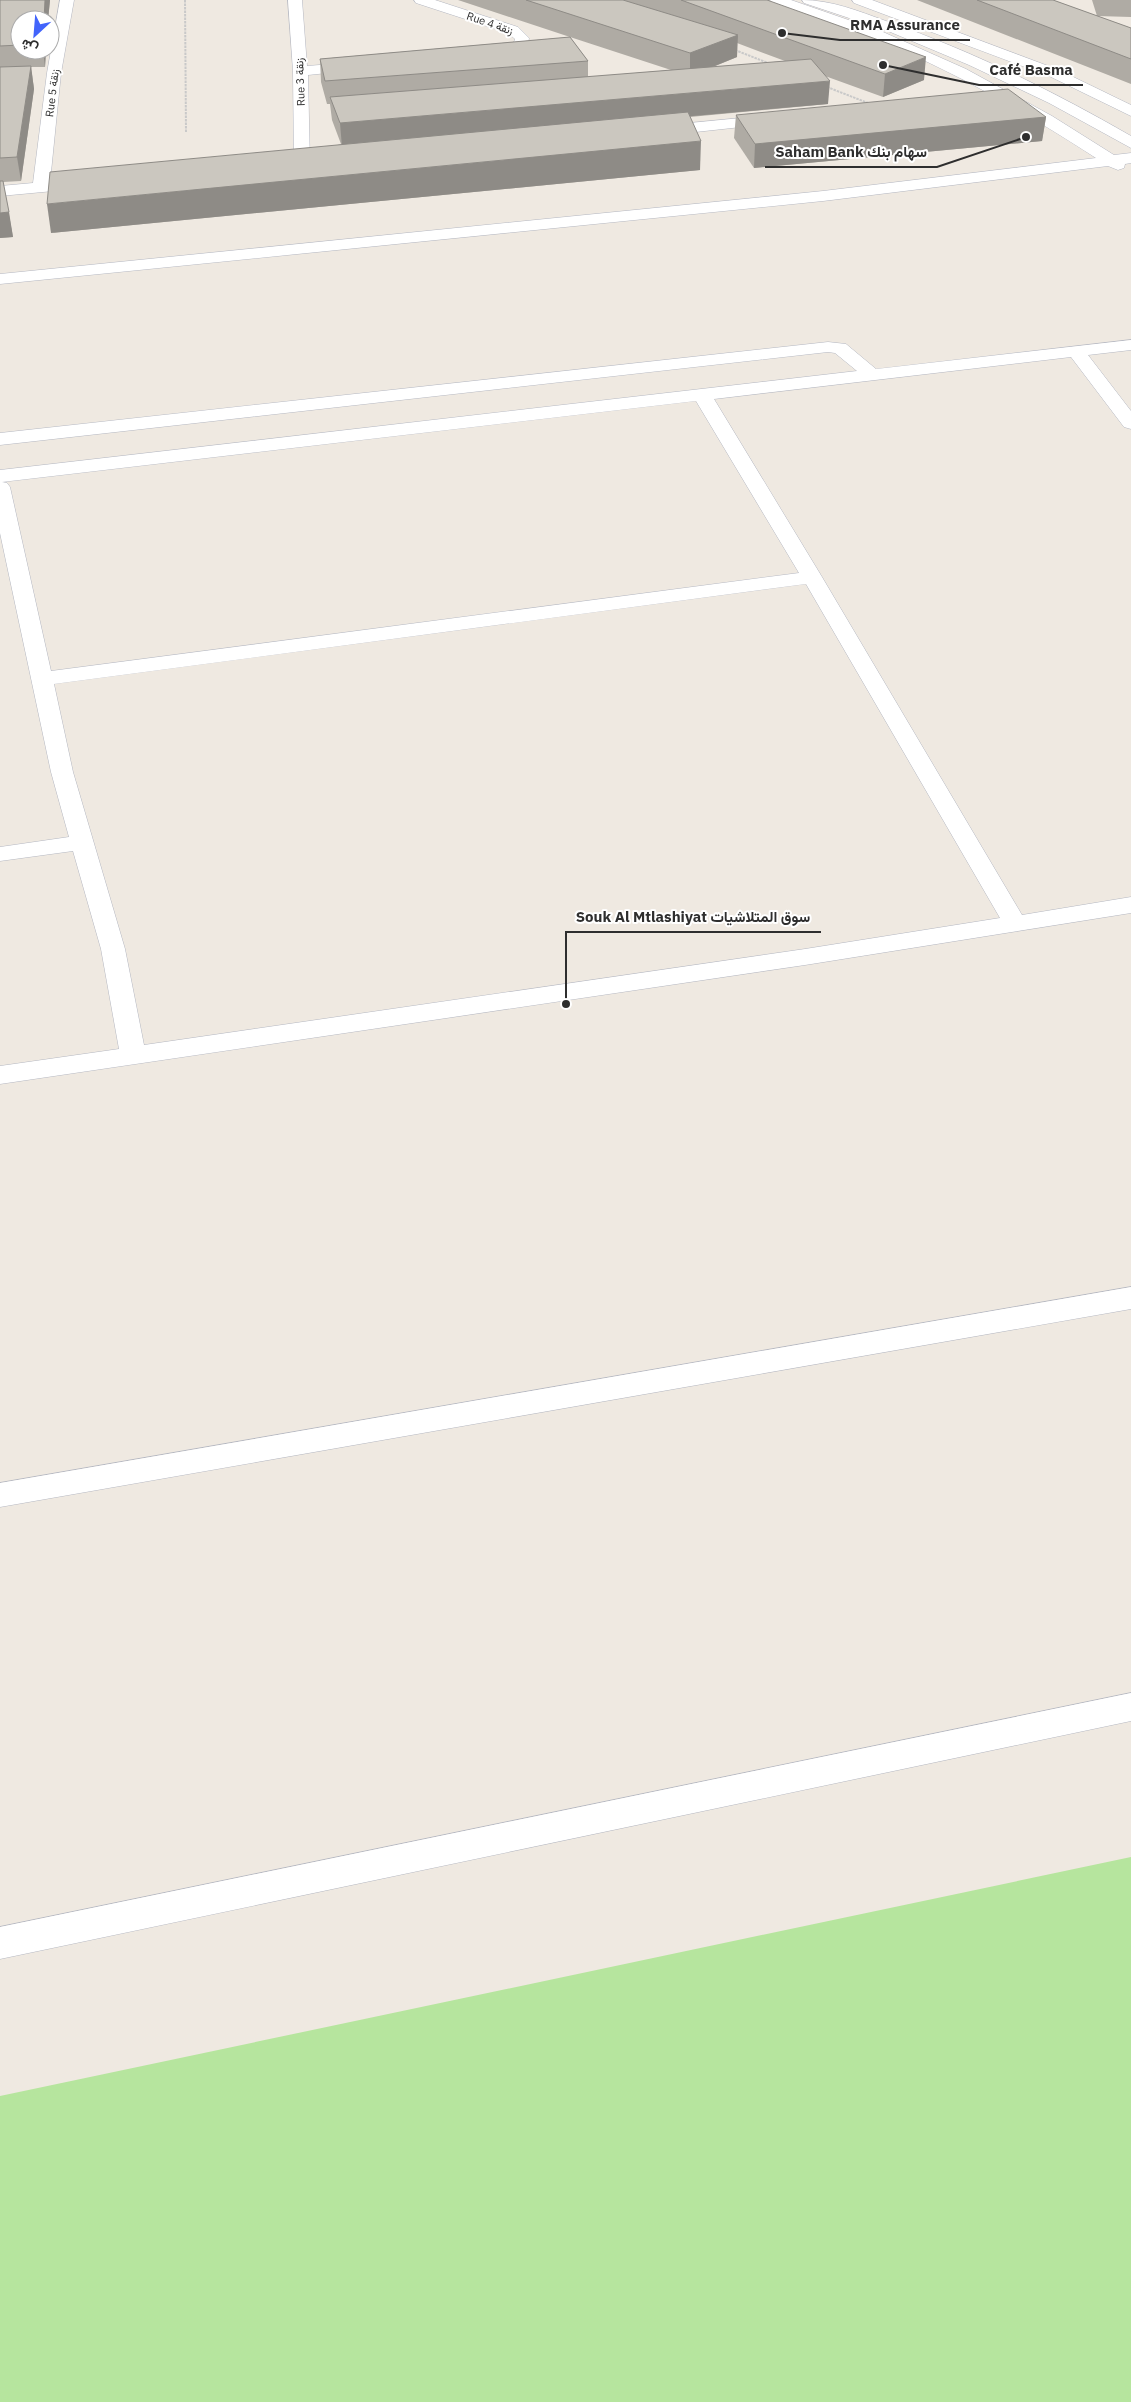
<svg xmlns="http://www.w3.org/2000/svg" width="1131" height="2402" viewBox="0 0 1131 2402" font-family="'IBM Plex Sans',Vazirmatn,sans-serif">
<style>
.green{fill:#b6e59e}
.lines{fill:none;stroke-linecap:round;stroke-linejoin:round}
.lane-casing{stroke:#b4b7c1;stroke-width:1}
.street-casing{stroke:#b4b7c1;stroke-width:1}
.secondary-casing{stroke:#b4b7c1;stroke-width:1}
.path{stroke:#c9c9c9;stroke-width:2;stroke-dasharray:2.5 1;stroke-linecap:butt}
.lane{fill:#fff;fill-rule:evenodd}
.street{fill:#fff;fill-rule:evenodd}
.secondary{fill:#fff;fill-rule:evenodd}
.wall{fill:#afaba4;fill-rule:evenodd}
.shaded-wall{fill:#8e8b86}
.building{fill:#cbc7bf;stroke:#8e8b86}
.labels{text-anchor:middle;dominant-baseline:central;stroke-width:4;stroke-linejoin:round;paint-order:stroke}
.far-street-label{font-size:11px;fill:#2e2e2e;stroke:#fff}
.leader{fill:none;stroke:#2e2e2e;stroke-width:2}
.callout-dot{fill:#2e2e2e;stroke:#fff;stroke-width:2}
.callout-label{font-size:15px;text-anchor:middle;font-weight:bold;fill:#2e2e2e;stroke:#fff;stroke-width:4;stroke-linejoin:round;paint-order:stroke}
</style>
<rect width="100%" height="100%" fill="#efe9e1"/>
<!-- green -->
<polygon class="green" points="1131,1857 1131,2402 0,2402 0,2096"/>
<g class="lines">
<defs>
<g id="lane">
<path d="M802,0C832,0 858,11 886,21C972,51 1053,91 1131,136V148L1049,103L969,65L888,31L804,3Z"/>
<path d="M1131,340V350L1088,355L1131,411V429L1124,427L1071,357L714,399L822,577L1022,915L1131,897V913L805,965L0,1084V1066L119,1049L101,949L73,851L0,861V847L69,837L51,772L0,533V470L857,371L835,353L828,352L0,445V433L828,342L846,344L876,369ZM696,401L799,573L51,671L10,487L7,483L2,482ZM806,584L1000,918L805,949L144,1045L125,949L73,772L54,684Z"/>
<polygon points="1131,1287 1131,1309 0,1507 0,1483"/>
</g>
<g id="street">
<polygon points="60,0 74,0 61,73 50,182 86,178 92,180 94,183 92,186 86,188 0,196 0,186 33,183 47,73"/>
<polygon points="288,0 302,0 307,66 357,62 364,66 357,70 308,75 310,165 308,168 296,168 294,165 293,71"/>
<path d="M414,0H435L518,27L529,38L528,44C520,54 496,61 484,58L482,55L484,52L505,47L514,42L515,39L508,33L416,3Z"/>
<polygon points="773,115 778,117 781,120 778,123 659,136 651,131 659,126"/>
<polygon points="1131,1693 1131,1721 0,1959 0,1927"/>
</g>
<g id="secondary">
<path d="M770,0H791L883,32L966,69L1052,116L1114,155L1131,153V163L1125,164L1124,168L1118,170L1108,166L823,201L0,284V274L823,191L1096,158C1025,112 951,69 872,38C839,25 805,15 772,3Z"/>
<polygon points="852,0 872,0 1059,70 1131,105 1131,116 1049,76 854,3"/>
</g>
</defs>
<!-- lane casing -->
<use href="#lane" class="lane-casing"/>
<!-- street casing -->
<use href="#street" class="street-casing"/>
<!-- secondary casing -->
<use href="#secondary" class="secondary-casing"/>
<!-- path -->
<g class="path">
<polyline points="185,0 186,133"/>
<polyline points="735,50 768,63"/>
<polyline points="827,87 868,103"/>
</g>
<!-- lane -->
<use href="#lane" class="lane"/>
<!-- street -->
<use href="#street" class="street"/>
<!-- secondary -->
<use href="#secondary" class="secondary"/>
</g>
<!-- wall -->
<g class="wall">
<polygon points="0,0 50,0 48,20 20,20 20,50 46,50 45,67 31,67 34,89 21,181 3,182 13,237 0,238"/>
<path d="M458,0H767L924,80L883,97L825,76L828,104L690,117L700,170L51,233L341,144L332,120L330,104H327L321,82L320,59L570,37ZM570,37L671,70L588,77V61ZM737,43L785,61L713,67L737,57Z"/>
<polygon points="917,0 1053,0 1097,16 1092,0 1131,0 1131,17 1097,16 1131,28 1131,84"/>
<polygon points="736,115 1046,117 1042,141 754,168 734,138"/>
</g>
<!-- shaded-wall -->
<g class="shaded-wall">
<polygon points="45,0 50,0 48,20 44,20"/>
<polygon points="738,35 737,57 690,76 690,53"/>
<polygon points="43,50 46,50 45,67"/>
<polygon points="926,57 924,80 883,97 885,74"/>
<polygon points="31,66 34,89 21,181 17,157"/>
<polygon points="830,81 828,104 342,147 340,123"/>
<polygon points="1046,117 1042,141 754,168 755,144"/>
<polygon points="701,141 700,170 51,233 47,204"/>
<polygon points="9,212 13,237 0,238 0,213"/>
</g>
<!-- building -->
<g class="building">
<polygon points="0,0 45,0 44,20 20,20 20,45 0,46"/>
<polygon points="526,0 623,0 738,35 690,53"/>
<polygon points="681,0 767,0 926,57 885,74"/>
<polygon points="977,0 1053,0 1131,28 1131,59"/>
<polygon points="570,37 588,61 325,81 320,59"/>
<polygon points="811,59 830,81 340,123 330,97"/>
<polygon points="31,66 17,157 0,158 0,67"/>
<polygon points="1008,89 1046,117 755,144 736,115"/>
<polygon points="688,112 701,141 47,204 50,172"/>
<polygon points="0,181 3,181 9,212 0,213"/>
</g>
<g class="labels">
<!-- far-street labels -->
<g class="far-street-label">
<text transform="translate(490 23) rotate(19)">Rue 4 زنقة</text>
<text transform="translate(300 82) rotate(-92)">Rue 3 زنقة</text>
<text transform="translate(52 93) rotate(-83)">Rue 5 زنقة</text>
</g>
</g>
<!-- callouts -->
<path class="leader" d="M782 33L840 40H970M883 65L979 85H1083M1026 137L937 167H765M566 1004L566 932H821"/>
<g class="callout-dot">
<circle cx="782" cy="33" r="5"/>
<circle cx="883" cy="65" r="5"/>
<circle cx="1026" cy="137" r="5"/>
<circle cx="566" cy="1004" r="5"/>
</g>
<g class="callout-label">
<text x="905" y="30">RMA Assurance</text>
<text x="1031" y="75">Café Basma</text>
<text x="851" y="157">Saham Bank سهام بنك</text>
<text x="693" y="922">Souk Al Mtlashiyat سوق المتلاشيات</text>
</g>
<!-- north arrow -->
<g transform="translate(35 35) rotate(206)"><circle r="24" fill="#ffffff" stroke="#ababab"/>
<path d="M0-4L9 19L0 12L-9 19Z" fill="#4264fb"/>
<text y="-8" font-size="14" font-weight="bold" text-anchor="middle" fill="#2e2e2e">ش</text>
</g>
</svg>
